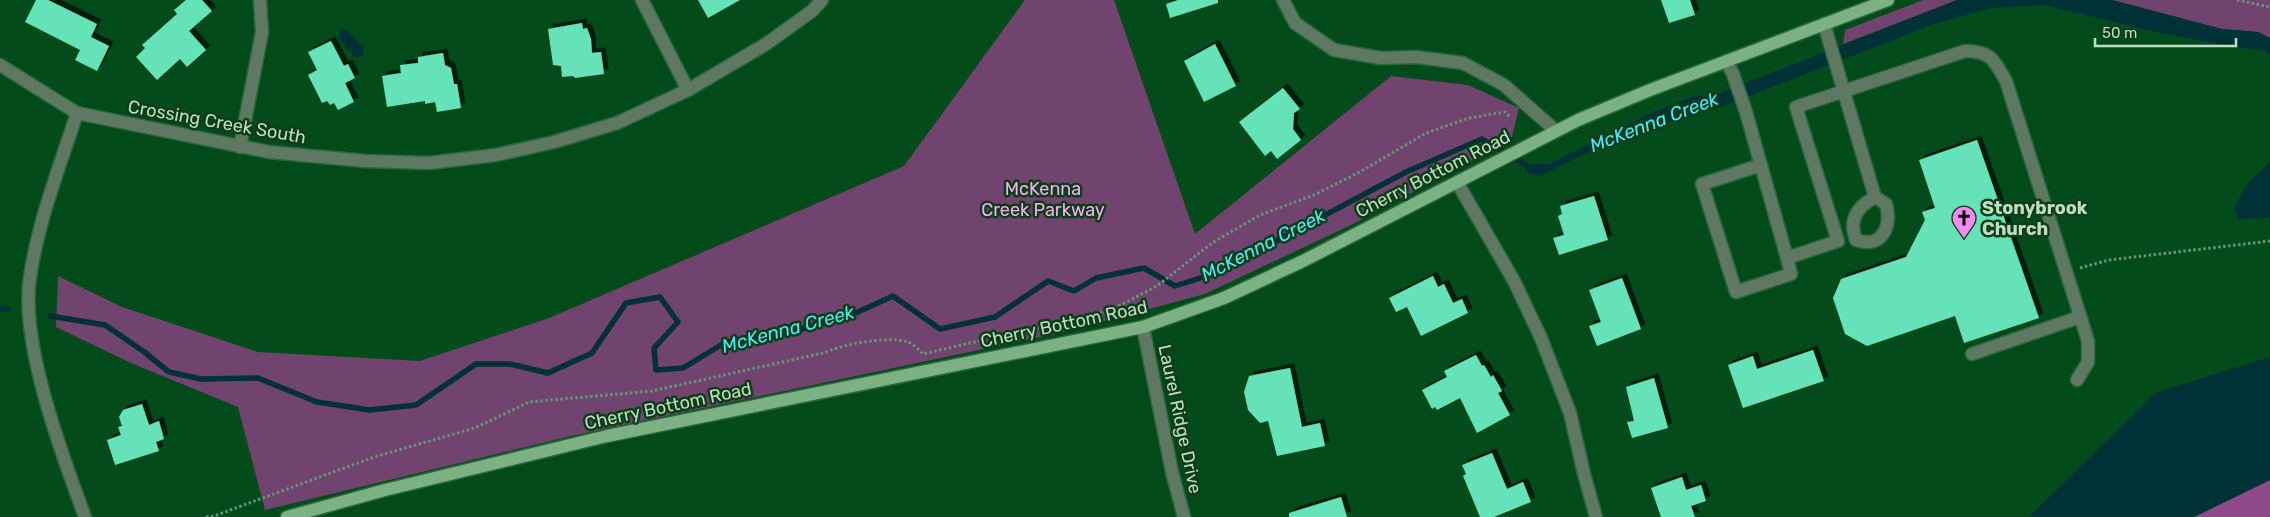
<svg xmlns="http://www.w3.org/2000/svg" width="2270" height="517" viewBox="0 0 2270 517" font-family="Rubik,sans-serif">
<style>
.green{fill:#70446e}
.forest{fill:#8d498b}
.water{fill:#003137}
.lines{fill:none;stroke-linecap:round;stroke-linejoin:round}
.stream{stroke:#003137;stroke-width:5.5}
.building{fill:#66e2b8;filter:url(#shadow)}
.minor-casing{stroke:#29683c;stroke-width:15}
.major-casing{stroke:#29683c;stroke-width:15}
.path{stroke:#649671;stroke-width:3;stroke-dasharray:2.5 2.5;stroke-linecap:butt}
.minor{stroke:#5f7862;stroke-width:12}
.major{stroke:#7cb183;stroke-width:12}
.labels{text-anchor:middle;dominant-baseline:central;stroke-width:5;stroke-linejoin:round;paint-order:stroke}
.street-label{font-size:18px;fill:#beddc1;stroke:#0d3e19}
.park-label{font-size:18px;fill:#f8adf4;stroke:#0d3e19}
.poi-label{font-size:18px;font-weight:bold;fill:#beddc1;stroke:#0d3e19;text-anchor:start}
.water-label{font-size:19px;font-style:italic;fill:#50e5f9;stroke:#0d3e19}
</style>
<defs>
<filter id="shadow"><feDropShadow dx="4.5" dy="-4.5" stdDeviation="0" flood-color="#0009"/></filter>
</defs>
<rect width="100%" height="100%" fill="#044b1b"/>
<!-- green -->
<g class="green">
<polygon points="1025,0 1114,0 1195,234 1391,76 1468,85 1519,108 1511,140 1351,225 1205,294 1055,334 571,436 265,510 238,407 131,363 56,327 58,276 122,307 258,352 420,361 549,318 904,166"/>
<polygon points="1923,0 1957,0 1843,44 1845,30"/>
<polygon points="2112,0 2270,0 2270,38 2258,32 2222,29"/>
</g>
<!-- forest -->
<polygon class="forest" points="2270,480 2270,517 2194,517"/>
<!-- water -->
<g class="water">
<polygon points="1957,0 2112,0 2222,29 2258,32 2270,38 2270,55 2265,51 2222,45 2147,30 2045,5 1991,8 1934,24 1721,107 1673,120 1605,144 1540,176 1525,172 1529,164 1549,164 1651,113 1695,96 1715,95"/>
<polygon points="343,29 347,30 364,47 363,56 356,58 339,39 339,33"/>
<path d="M2270,160V218L2239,219L2234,210C2238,199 2243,190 2250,181C2257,173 2266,169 2270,160Z"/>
<polygon points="2270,357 2270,480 2194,517 2029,517 2157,392"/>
</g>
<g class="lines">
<!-- stream -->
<g class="stream">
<polyline points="0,309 8,309"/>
<polyline points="50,316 105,325 143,351 169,372 201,379 258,378 317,402 370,410 416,405 476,364 510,364 548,373 592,353 626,303 660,297 678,322 654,348 656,370 683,368 726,342 779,335 847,317 893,296 940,329 995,317 1048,281 1074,291 1096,278 1144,268 1175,286 1216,273 1406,172 1482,139 1534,170"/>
</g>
</g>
<!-- building -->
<g class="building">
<polygon points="36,0 48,0 97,24 91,37 109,46 97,71 75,60 80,50 25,22"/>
<polygon points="186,0 202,0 212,11 189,31 206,50 187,67 180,59 157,80 136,57 145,48 142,45 177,14 174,10"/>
<polygon points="698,0 740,0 708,18"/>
<polygon points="1178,0 1218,0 1218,3 1170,18 1166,4"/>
<polygon points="1661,0 1690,0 1695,15 1669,23"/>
<polygon points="582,23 583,29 587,28 591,39 592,53 601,52 604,74 575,78 573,76 562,77 561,66 553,65 548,29"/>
<polygon points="331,41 344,66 348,64 355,78 345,83 354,102 338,110 334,103 330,105 327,101 322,103 308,75 317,70 308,52"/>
<polygon points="1215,44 1236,86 1204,102 1184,61"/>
<polygon points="443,53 445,65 451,68 454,84 457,84 461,108 437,112 435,102 425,104 425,101 387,107 382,76 401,73 400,65 418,63 418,57"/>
<polygon points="1283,88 1300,109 1294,113 1293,129 1301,140 1277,159 1271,151 1265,156 1239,122"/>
<polygon points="1977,140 2039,318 1964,343 1955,316 1867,346 1845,334 1833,298 1841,279 1906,257 1925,220 1922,212 1935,208 1919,160"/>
<polygon points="1594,196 1608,240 1559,255 1553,238 1564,235 1558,216 1562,214 1560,206"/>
<polygon points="1433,276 1438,287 1444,284 1453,303 1462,299 1468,313 1421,336 1407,307 1396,312 1389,298"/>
<polygon points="1622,278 1641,329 1597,346 1589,326 1601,322 1589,290"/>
<polygon points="1813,350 1824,381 1743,408 1728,365 1753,356 1757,369"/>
<polygon points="1476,355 1482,366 1484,365 1491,377 1493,375 1502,391 1498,393 1510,415 1477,433 1460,398 1437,410 1435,407 1432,409 1422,390 1447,377 1444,371"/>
<polygon points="1290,368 1302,427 1320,423 1325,446 1277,456 1268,421 1260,423 1248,410 1244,392 1249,376"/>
<polygon points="1654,378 1668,428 1632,438 1627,422 1634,421 1626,387"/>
<polygon points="142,404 149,425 159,421 164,439 156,442 159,451 115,465 107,440 121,435 118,427 122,426 119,417 123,410"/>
<polygon points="1492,453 1507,489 1523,482 1531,502 1494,517 1480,517 1463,476 1466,474 1462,465"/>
<polygon points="1682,477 1686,490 1701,485 1706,501 1691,506 1695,517 1661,517 1651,488"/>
<polygon points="1341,497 1347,517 1289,517 1289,513"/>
</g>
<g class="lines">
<defs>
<g id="minor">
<polyline points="642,0 688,90"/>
<polyline points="1283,0 1295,23 1334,50 1381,58 1416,57 1463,63 1504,85 1555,130"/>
<path d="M1824,24L1875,197L1886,204C1892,227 1882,249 1856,240C1848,220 1857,207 1875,197"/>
<path d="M1726,61L1733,74L1746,112L1787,258L1838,241L1796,107L1965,51C1991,51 1994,60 2006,81L2088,341V362L2077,380"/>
<polyline points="0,65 77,113 269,152 365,161 429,163 496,155 554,142 617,123 688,90 766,44 812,11 822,0"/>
<path d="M77,113C59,169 36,226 29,285C23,350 62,455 85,517"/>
<polyline points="240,147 262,32 260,0"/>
<polyline points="1761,165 1702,184 1736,292 1791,274 1787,258"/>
<polyline points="1457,182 1514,281 1541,338 1570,413 1584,474 1596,517"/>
<polyline points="1143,327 1172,472 1184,517"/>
<polyline points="1972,354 2080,317"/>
</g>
<polyline id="major" points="287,517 385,490 607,436 1143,327 1224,298 1303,261 1578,120 1650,90 1888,0"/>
</defs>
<!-- minor casing -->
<use href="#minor" class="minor-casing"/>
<!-- major casing -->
<use href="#major" class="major-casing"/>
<!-- path -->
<g class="path">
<polyline points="2237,0 2270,7"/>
<polyline points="2080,268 2109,260 2270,241"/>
<path d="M206,517L214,516L374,457L475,428L529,402L652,391L823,353C842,345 887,335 908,342C913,344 919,350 923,354L1109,311L1157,286L1212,243L1260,215L1314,195L1358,173L1426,133L1469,118L1505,112L1510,117"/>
</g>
<!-- minor -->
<use href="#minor" class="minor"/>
<!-- major -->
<use href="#major" class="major"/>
</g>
<!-- icons -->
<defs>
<symbol id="church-pin" viewBox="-11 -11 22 30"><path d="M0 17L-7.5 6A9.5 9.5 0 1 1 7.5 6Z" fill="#f489f1" stroke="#0d3e19"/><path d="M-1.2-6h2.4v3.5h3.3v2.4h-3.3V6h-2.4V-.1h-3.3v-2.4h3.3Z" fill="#111"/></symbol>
</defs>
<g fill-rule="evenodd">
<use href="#church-pin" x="1950" y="204" width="28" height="38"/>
</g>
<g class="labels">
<!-- street labels -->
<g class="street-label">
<text transform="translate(217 122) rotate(10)">Crossing Creek South</text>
<text transform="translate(1433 174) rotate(-27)">Cherry Bottom Road</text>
<text transform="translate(1064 324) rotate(-12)">Cherry Bottom Road</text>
<text transform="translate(668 406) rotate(-12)">Cherry Bottom Road</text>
<text transform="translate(1180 419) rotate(78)">Laurel Ridge Drive</text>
</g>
<!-- park labels -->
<g class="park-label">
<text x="1043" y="189">McKenna<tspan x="1043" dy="21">Creek Parkway</tspan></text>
</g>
<!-- poi labels -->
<g class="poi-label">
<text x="1982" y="208">Stonybrook<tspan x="1982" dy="21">Church</tspan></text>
</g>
<!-- water labels -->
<g class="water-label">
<text transform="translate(1654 122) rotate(-21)">McKenna Creek</text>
<text transform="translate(1263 245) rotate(-27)">McKenna Creek</text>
<text transform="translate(788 329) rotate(-15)">McKenna Creek</text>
</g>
</g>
<!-- scale -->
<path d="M2095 38v8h141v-8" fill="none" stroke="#beddc1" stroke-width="2.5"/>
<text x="2102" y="38" font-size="15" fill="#beddc1" stroke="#0d3e19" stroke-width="4" paint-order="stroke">50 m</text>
</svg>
